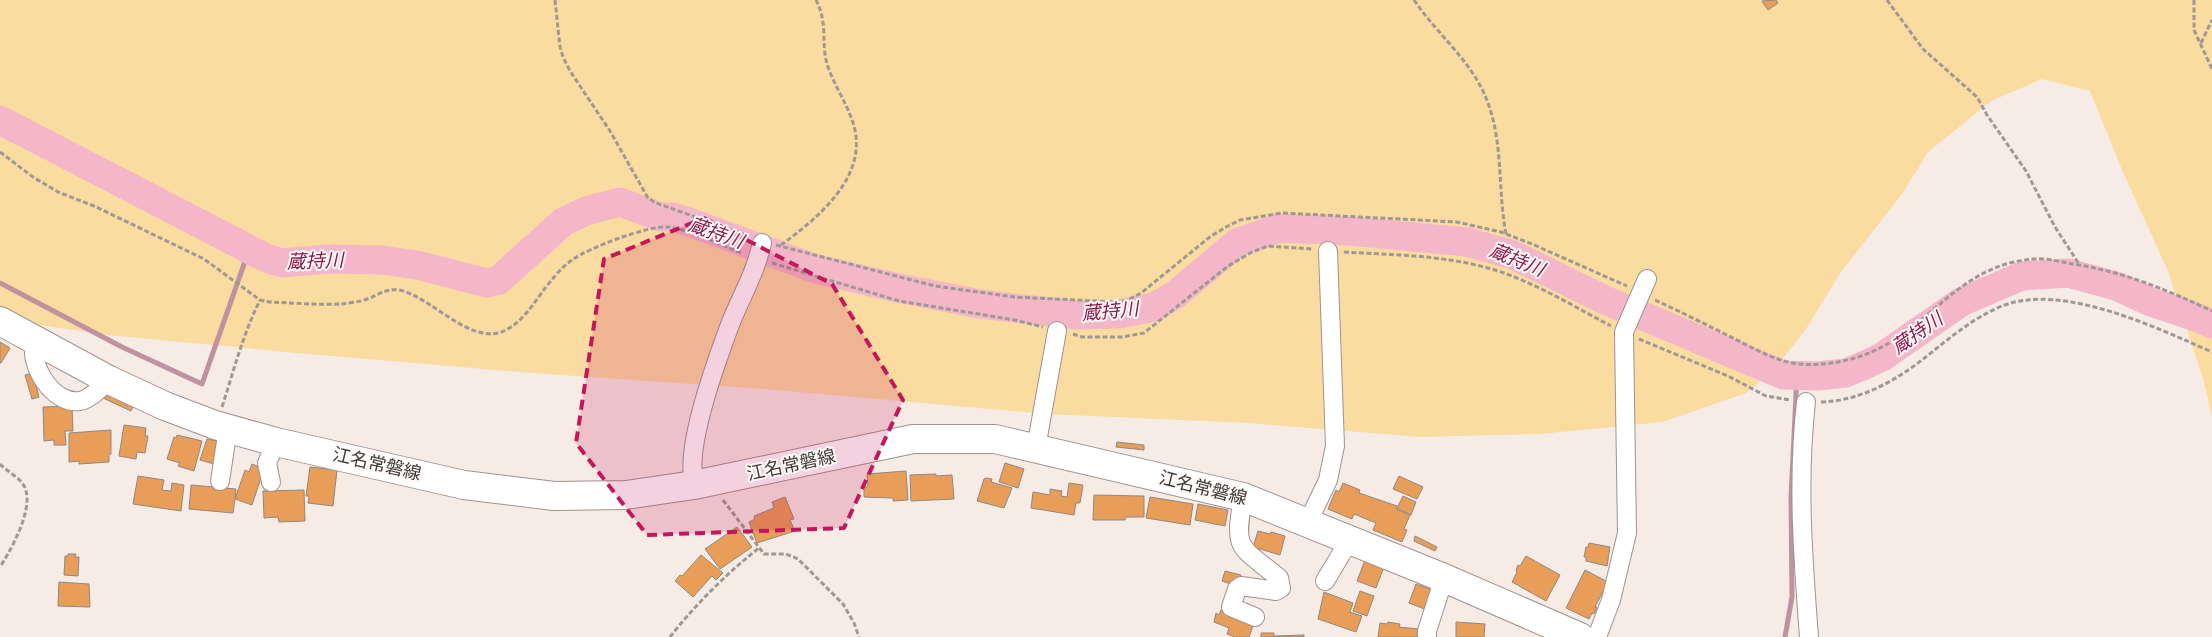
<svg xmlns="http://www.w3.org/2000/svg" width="2212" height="637" viewBox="0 0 2212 637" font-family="'Zilla Slab','Noto Sans JP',serif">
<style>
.green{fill:#fadba0}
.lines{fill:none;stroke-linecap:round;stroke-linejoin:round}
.stream{stroke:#be929e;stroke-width:5}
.river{stroke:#f4b7ca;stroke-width:29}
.building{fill:#e89d58;stroke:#918880}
.minor-casing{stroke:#9f938f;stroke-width:20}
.primary-casing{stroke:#9f938f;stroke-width:30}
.path{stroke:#a09894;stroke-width:3;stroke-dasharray:5 2.5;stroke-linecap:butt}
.minor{stroke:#fff;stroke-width:18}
.primary{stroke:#fff;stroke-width:28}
.marked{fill:#c2185b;fill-opacity:0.2;stroke:#c2185b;stroke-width:4;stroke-dasharray:10 6;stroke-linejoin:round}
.labels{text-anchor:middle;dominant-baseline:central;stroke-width:4;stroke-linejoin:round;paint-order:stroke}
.street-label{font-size:18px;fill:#3f3b39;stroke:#fffaf8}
.water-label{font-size:19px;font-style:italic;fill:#8b194d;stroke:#fffaf8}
</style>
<rect width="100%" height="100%" fill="#f7ebe6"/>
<!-- green -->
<polygon class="green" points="0,0 2212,0 2212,417 2204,382 2168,271 2122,170 2090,91 2042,79 1991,101 1928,152 1902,194 1841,272 1806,329 1772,372 1746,393 1663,422 1540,434 1420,437 1249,423 1046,414 765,389 532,373 297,353 107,335 0,319"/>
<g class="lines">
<!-- stream -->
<g class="stream">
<polyline points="0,283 122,347 202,384 249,250"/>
<polyline points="1785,637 1792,597 1791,497 1797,375"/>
</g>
<!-- river -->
<polyline class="river" points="0,120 266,258 282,263 329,259 382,260 417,265 487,283 499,280 563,222 586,211 620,202 660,217 672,217 689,222 816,269 898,288 980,304 1077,315 1119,314 1154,307 1175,295 1237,243 1279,228 1349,231 1467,242 1513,255 1605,300 1783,375 1817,376 1846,373 1865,365 1882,357 1961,302 2022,276 2068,273 2116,286 2151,302 2193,316 2212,324"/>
</g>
<!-- building -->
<g class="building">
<polygon points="1776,0 1778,3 1768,10 1762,1"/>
<polygon points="0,342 10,348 1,363 0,363"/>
<polygon points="33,373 39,397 32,399 25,375"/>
<polygon points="105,394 133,406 131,411 103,398"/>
<polygon points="72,406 73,431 65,431 66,445 54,445 54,440 44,441 43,407"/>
<polygon points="124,425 146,428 145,436 148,436 145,453 137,452 136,459 119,456"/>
<polygon points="111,430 111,454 109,454 109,462 79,464 79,461 69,462 69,433"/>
<polygon points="177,435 202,441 194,471 178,466 180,463 167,459 174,437 176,438"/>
<polygon points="207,439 218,441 214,464 200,460"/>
<polygon points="1117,442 1144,445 1144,450 1116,447"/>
<polygon points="1005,463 1024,469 1018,488 999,482"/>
<polygon points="252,464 264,469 252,505 235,499 233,513 189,509 191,485 236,489 235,499 245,470 249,472"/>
<polygon points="310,467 337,470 333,506 308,503 309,496 306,496"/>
<polygon points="906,471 908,500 893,501 893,498 864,497 864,487 868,487 867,474"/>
<polygon points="936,474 936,476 952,475 954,499 911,501 910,475"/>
<polygon points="138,476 164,480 162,490 171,491 172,483 184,485 181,511 133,504"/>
<polygon points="1399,476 1423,487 1417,499 1393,489"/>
<polygon points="986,478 992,479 991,482 1012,488 1004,508 977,501 984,479"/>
<polygon points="1069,483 1083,485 1080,503 1076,503 1074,515 1031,508 1033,492 1050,495 1050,489 1062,491 1061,496 1067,497"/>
<polygon points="1343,483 1360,490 1359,493 1397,506 1396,509 1410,515 1404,529 1407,530 1402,542 1373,530 1376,523 1354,514 1352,519 1328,509 1336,490 1339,492"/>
<polygon points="304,490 305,521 279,522 278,517 264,518 263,491"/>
<polygon points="1094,495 1144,496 1144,517 1126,517 1125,520 1093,520"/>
<polygon points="1403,496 1416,502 1411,515 1397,508"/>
<polygon points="785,497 794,519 790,520 795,531 757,543 749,522 755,519 754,516 774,508 772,502"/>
<polygon points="1150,497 1193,504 1190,525 1146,518"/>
<polygon points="1198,504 1228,510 1225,526 1195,520"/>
<polygon points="737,527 752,547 720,569 705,549"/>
<polygon points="1258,531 1270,534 1271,532 1285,536 1280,555 1253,547"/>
<polygon points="1415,536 1437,547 1435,551 1414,541"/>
<polygon points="1589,543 1610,547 1607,566 1586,561 1586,557 1584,557 1586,547 1588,547"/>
<polygon points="68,554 76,554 75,557 79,557 78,576 64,575 65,556 68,556"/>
<polygon points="701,555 723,573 716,580 712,576 693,597 675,581 680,575 682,576"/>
<polygon points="1526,556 1560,575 1546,601 1512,582 1517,572 1516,570 1518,565 1520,566"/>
<polygon points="1365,560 1384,567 1376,588 1357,581"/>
<polygon points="1585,570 1608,582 1595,607 1597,607 1594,614 1592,613 1589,619 1566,608"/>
<polygon points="1225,571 1241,575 1237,586 1222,581"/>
<polygon points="59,582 89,584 90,607 58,606"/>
<polygon points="1416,584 1435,591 1427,610 1409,603"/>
<polygon points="1360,591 1374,596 1367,616 1353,611"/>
<polygon points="1324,592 1353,603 1350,612 1362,616 1356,632 1318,619"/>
<polygon points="1221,610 1254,623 1249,637 1235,637 1227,634 1229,628 1214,622 1216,613 1219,615"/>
<polygon points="1388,622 1400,624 1399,627 1418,629 1417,637 1378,637 1380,623 1387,624"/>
<polygon points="1456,622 1485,624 1484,637 1456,637"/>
<polygon points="1261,633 1274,633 1274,636 1304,635 1304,637 1261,637"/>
</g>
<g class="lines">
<defs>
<g id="minor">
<path d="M35,341C28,365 53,405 80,401C91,399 101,387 109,380"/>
<path d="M1806,402C1797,481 1803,559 1809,637"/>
<polyline points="1036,448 1057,331"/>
<polyline points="220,481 228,428"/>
<polyline points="271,482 267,463 276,442"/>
<path d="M694,485C690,463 694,443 699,421C707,387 719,354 731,322C742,295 756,271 762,243"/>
<path d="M1243,497C1234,552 1238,544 1279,578L1281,588L1276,591L1241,586L1237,589L1231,607L1255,617"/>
<polyline points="1308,522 1328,480 1335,446 1328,251"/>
<polyline points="1325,581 1349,541"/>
<polyline points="1427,637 1427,631 1444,578"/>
<polyline points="1597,637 1611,600 1627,533 1624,332 1647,279"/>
</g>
<polyline id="primary" points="0,321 109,380 165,406 215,425 276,442 464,485 554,496 626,495 694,485 913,439 995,439 1243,497 1444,578 1580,637"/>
</defs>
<!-- minor casing -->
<use href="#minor" class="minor-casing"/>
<!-- primary casing -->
<use href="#primary" class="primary-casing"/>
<!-- path -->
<g class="path">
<polyline points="555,0 560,47 563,57 570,71 610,131 648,198 656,203 749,236"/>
<path d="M1414,0C1439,37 1477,65 1490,109C1503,149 1498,193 1506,234"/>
<polyline points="1887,0 1923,49 1977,97 1987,115 2026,171 2055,227 2079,264"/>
<polyline points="2194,0 2194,30 2212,69"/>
<polyline points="2201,43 2212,20"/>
<path d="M0,152L33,177L58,192L94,206L204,259L260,300L269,302C293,303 318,305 341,304C349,303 360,302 367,299C379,295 386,288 399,290C431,297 465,340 498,333C520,327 533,304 546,287C554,277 562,267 572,260C588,248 649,225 668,227C689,229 721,245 742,253"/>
<polyline points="776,245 935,286 1014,297 1117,302 1128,300 1141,293 1211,236 1228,226 1240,220 1282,213 1457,222 1501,232 1532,244 1627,286"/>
<path d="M781,245C818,218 868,177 854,126C848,105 835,87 828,67C820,44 829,25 816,0"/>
<path d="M1344,252C1394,255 1446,255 1495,270C1536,283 1573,306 1611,326"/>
<polyline points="772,263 899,301 1015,320 1043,327"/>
<path d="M1655,300C1681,312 1707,325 1733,338C1753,348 1777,362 1800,364C1833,367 1869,357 1897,338C1944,306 1972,263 2035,259C2047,258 2061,262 2073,264C2124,272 2165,289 2212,311"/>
<polyline points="1073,334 1082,337 1122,337 1144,333 1228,266 1252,252 1268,246 1313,249"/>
<polyline points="1639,339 1728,376 1766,396 1790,400"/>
<path d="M1821,402C1861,401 1897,380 1927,356C1951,337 1973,318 2002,306C2062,282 2157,328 2212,352"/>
<path d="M222,407C234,370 243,334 260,300"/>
<path d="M0,464C8,473 23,478 26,491C32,512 11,550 0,567"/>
<polyline points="723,500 764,554 786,554 798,559 843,604 854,623 859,637"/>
<path d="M670,637C694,606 728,572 759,548"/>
</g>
<!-- minor -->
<use href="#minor" class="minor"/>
<!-- primary -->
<use href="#primary" class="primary"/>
</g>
<!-- marked area -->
<path class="marked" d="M704,218L832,284L903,400L844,528L647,535L576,443L604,259Z"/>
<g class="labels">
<!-- street labels -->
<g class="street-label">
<text transform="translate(377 464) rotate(13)">江名常磐線</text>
<text transform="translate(791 465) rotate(-12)">江名常磐線</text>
<text transform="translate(1203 488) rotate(14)">江名常磐線</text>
</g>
<!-- water labels -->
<g class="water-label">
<text transform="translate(716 233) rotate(19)">蔵持川</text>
<text transform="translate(1517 260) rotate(22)">蔵持川</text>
<text transform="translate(315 261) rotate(-2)">蔵持川</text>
<text transform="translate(1110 311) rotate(-5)">蔵持川</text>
<text transform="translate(1917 333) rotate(-35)">蔵持川</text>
</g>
</g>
</svg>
